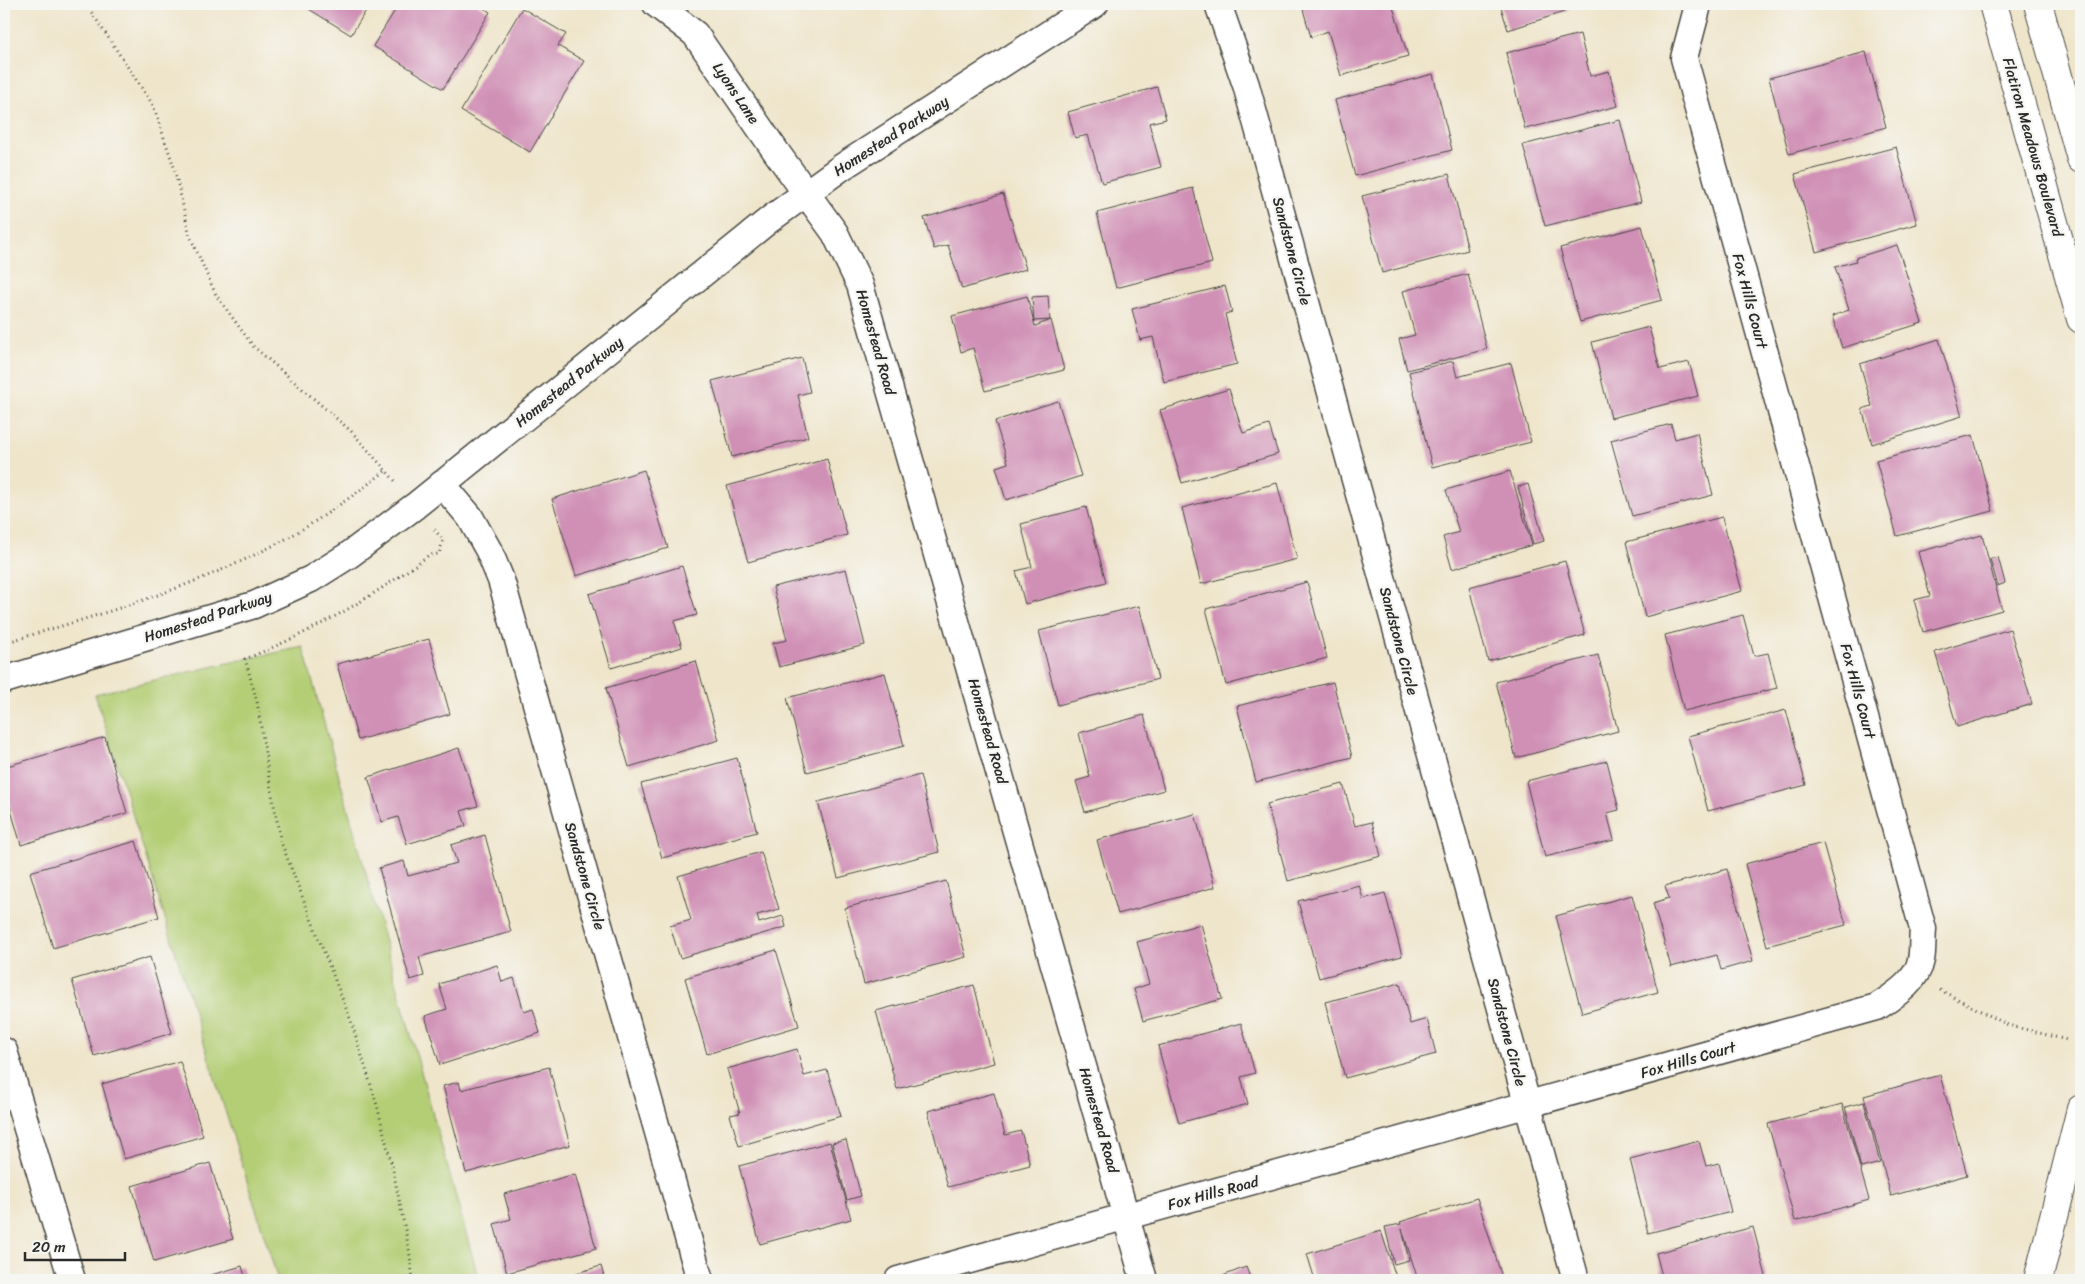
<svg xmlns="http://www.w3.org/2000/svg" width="2085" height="1284" viewBox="0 0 2085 1284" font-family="Sriracha,sans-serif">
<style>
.green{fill:#b3ce75;stroke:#6f7c50}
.building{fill:#d090b6}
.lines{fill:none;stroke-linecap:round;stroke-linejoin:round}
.minor-casing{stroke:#484743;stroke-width:29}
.tertiary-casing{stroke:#484743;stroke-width:30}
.path{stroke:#484743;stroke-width:3;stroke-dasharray:1 4;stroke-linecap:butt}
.minor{stroke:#fff;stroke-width:26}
.tertiary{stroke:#fff;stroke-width:28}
.labels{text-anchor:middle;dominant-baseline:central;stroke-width:4.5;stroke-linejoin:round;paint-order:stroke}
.street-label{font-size:15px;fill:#2b2b2b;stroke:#f6f6f2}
</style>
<rect width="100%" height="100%" fill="#f6f6f2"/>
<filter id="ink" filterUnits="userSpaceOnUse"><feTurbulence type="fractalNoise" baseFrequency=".02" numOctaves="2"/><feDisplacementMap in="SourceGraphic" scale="10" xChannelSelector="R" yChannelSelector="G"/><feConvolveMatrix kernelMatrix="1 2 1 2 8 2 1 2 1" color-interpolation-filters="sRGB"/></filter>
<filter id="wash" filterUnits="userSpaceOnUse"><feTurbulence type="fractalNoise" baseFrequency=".0096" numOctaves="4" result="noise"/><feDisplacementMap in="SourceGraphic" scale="20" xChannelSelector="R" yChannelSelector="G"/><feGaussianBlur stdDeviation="1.12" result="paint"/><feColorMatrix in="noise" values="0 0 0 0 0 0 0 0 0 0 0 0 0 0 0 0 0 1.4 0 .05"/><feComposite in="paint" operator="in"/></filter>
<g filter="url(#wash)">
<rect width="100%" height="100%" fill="#efe5cb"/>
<!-- green -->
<polygon class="green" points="303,647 479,1280 278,1280 95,694 245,659"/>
<g id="blocks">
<!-- building -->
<g class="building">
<polygon points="306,4 370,4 351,35 304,6"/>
<polygon points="399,4 477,4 490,12 443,89 373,46"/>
<polygon points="1309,4 1392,4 1408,56 1341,76 1328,31 1311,37 1302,6"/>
<polygon points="1500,4 1564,4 1567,11 1508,30"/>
<polygon points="522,8 566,34 558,46 584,61 530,152 461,111"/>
<polygon points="1580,34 1590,76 1609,71 1618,106 1525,129 1506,53"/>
<polygon points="1866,52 1886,127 1789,154 1769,78"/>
<polygon points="1433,74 1452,150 1355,176 1335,100"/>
<polygon points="1157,87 1166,119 1149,123 1161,167 1102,183 1088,135 1075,138 1068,112"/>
<polygon points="1620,120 1641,202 1545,226 1523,145"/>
<polygon points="1896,147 1917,224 1816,252 1795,174"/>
<polygon points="1449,174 1468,250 1382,273 1362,196"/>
<polygon points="1193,188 1212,263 1116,288 1097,213"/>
<polygon points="1003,194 1026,269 962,289 948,245 934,249 924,218"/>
<polygon points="1642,226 1662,300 1580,322 1560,248"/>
<polygon points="1897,245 1922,323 1842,348 1832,316 1849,310 1835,267 1856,261 1855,258"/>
<polygon points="1468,274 1487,349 1407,370 1399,339 1415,335 1403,291"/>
<polygon points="1225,286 1232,312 1225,314 1237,364 1164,382 1153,337 1140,340 1132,309"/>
<polygon points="1027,296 1035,326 1051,320 1064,370 985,391 973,348 961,352 952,316"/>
<polygon points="1048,296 1050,320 1034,321 1032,297"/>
<polygon points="1649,327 1660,369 1689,362 1698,396 1611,418 1592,342"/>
<polygon points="1939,339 1962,416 1872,444 1862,409 1872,406 1860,364"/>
<polygon points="802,358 810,392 798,395 808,437 732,457 712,381"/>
<polygon points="1453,361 1457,377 1511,363 1531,442 1432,467 1409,372"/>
<polygon points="1229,389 1243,433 1269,425 1278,454 1182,483 1160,410"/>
<polygon points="1058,401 1081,476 1006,500 996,467 1008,463 995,421"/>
<polygon points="1671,424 1675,439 1697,433 1713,495 1632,516 1611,440"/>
<polygon points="1973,435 1993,511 1897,536 1876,460"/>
<polygon points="827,459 847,535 748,562 727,486"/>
<polygon points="644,470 668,548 576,576 552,499"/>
<polygon points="1510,471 1532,545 1452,569 1443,537 1459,532 1446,490"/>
<polygon points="1277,483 1297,559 1201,584 1182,508"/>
<polygon points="1528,484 1544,541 1533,544 1518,487"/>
<polygon points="1086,507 1106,582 1025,604 1016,571 1032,567 1021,524"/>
<polygon points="1722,517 1742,591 1645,617 1626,542"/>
<polygon points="1982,535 2002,610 1923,632 1914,600 1930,596 1918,552"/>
<polygon points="1998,557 2005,583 1998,586 1990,559"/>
<polygon points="1565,561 1585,635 1488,661 1469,587"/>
<polygon points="682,566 697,615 674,621 682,647 611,668 589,594"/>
<polygon points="846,569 865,645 779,667 773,643 787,640 773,587"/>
<polygon points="1307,582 1327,658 1226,685 1206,609"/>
<polygon points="1139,606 1158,679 1058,705 1039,631"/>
<polygon points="1743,615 1754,656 1768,653 1777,688 1684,711 1665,635"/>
<polygon points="2010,629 2032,704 1957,727 1935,652"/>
<polygon points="429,639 450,714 358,740 337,664"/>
<polygon points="1598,655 1618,731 1516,758 1496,682"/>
<polygon points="696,661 719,740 629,767 606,688"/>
<polygon points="885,673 904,746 807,772 787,698"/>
<polygon points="1333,682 1352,757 1256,782 1237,706"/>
<polygon points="1786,710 1806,785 1708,811 1688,736"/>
<polygon points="1144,715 1164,790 1085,812 1076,781 1090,777 1079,733"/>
<polygon points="105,737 127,813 21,845 4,786 4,767"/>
<polygon points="459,748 478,806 461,811 466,826 407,844 398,817 382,822 368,777"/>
<polygon points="737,758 757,832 662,858 641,784"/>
<polygon points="1607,761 1619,810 1607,813 1614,840 1545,857 1526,781"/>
<polygon points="920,775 939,852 838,878 818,802"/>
<polygon points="1343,784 1355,826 1372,822 1381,856 1288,881 1267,804"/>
<polygon points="1195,814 1215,887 1118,914 1097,840"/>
<polygon points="485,835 511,932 419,957 424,976 410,980 379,868 404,861 408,876 457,863 451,845"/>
<polygon points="136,841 159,917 53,948 30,872"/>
<polygon points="1823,843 1846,925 1767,946 1745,864"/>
<polygon points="761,852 779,909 757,915 759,923 783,916 786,927 680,958 670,926 691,920 678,876"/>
<polygon points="1727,869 1753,961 1721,970 1717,955 1671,967 1653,903 1669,898 1665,886"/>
<polygon points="946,881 966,957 864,984 845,908"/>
<polygon points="1359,885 1363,899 1385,893 1402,956 1319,978 1298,901"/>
<polygon points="1632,895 1658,992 1582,1013 1556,916"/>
<polygon points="1201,924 1222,999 1143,1021 1134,989 1149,984 1137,942"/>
<polygon points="776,950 799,1026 707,1054 685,978"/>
<polygon points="150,957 172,1033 94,1056 72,980"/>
<polygon points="497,965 502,982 514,978 524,1012 533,1009 540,1033 440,1065 425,1016 447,1009 439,984"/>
<polygon points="1400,983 1410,1024 1427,1019 1436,1054 1345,1078 1325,1002"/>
<polygon points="974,985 994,1063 897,1089 876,1011"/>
<polygon points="1241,1023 1255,1073 1241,1077 1248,1104 1179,1123 1158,1046"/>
<polygon points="797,1049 804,1076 827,1070 841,1116 739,1146 730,1115 740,1113 727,1069"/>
<polygon points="180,1061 203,1136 124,1159 102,1084"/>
<polygon points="549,1067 570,1145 466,1173 443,1086 459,1082 461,1090"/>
<polygon points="1940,1075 1967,1175 1891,1196 1864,1096"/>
<polygon points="994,1093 1005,1135 1021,1131 1030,1165 948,1187 928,1111"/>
<polygon points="1864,1102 1880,1163 1861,1168 1845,1107"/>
<polygon points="1842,1104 1869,1200 1795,1221 1768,1124"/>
<polygon points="846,1140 861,1196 847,1200 832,1143"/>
<polygon points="1699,1141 1706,1166 1719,1163 1731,1212 1648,1233 1630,1159"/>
<polygon points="830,1142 851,1219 760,1244 739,1166"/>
<polygon points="210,1163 233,1239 154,1262 132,1186"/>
<polygon points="575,1174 596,1248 507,1273 494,1224 511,1219 504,1194"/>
<polygon points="1477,1198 1503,1280 1418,1280 1402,1229 1409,1260 1394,1264 1385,1227 1401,1224 1400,1222"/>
<polygon points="1753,1227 1767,1280 1663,1280 1656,1253"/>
<polygon points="1381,1231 1397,1280 1315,1280 1307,1254"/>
<polygon points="242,1266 246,1280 194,1280"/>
<polygon points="601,1266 605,1280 552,1280"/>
<polygon points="1246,1267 1251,1280 1215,1280 1215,1279"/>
</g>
</g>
</g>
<g filter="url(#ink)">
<use href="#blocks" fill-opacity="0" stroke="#484743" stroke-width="1"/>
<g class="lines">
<defs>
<g id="minor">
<polyline points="656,4 695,34 777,153 835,233 860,285 1144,1280"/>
<polyline points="1218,4 1246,85 1576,1280"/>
<polyline points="442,484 470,517 489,551 501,580 700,1280"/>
<polyline points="4,680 254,605 311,579 349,555 415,506 769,220 842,167 1095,4"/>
<polyline points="4,1051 72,1280"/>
<path d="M898,1280L1877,1007C1893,996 1917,982 1921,960C1923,951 1922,939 1923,929L1684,58L1697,9"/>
</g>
<g id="tertiary">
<polyline points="1993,4 2081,319"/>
<polyline points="2038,4 2081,159"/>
<polyline points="2038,1280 2081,1109"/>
</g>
</defs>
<!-- minor casing -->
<use href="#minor" class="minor-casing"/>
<!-- tertiary casing -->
<use href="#tertiary" class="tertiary-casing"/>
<!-- path -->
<g class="path">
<polyline points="86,4 153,105 174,167 190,236 216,295 253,346 351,431 397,483"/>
<path d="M4,643C96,616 191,589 276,544C315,524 351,497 387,470"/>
<polyline points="1940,990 2008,1025 2067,1040"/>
<path d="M413,1280L409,1249L393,1170L377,1105L351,1021L281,842L269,778L257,701L245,659C311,633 372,598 429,555L439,554L443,540L434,529"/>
</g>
<!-- minor -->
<use href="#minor" class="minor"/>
<!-- tertiary -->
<use href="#tertiary" class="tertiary"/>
</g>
</g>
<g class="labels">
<!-- street labels -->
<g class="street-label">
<text transform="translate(736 93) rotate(56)">Lyons Lane</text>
<text transform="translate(891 136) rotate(-33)">Homestead Parkway</text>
<text transform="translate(2033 147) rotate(74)">Flatiron Meadows Boulevard</text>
<text transform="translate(1292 251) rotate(75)">Sandstone Circle</text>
<text transform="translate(1750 301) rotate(75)">Fox Hills Court</text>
<text transform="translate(876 342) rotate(74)">Homestead Road</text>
<text transform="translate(569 382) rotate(-39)">Homestead Parkway</text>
<text transform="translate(208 617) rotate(-18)">Homestead Parkway</text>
<text transform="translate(1399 641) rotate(75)">Sandstone Circle</text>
<text transform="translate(1858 691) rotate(75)">Fox Hills Court</text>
<text transform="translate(988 731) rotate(74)">Homestead Road</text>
<text transform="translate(585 876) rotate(74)">Sandstone Circle</text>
<text transform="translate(1507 1032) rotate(75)">Sandstone Circle</text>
<text transform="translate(1688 1060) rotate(-16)">Fox Hills Court</text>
<text transform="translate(1099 1120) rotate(74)">Homestead Road</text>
<text transform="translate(1213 1193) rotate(-15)">Fox Hills Road</text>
</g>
</g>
<!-- margin -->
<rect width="2085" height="1284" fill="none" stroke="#f6f6f2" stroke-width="20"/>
<!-- scale -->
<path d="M25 1252v8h100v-8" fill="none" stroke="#2b2b2b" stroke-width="2.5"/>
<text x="32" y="1252" font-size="15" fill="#2b2b2b" stroke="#f6f6f2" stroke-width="4" paint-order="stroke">20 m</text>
</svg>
